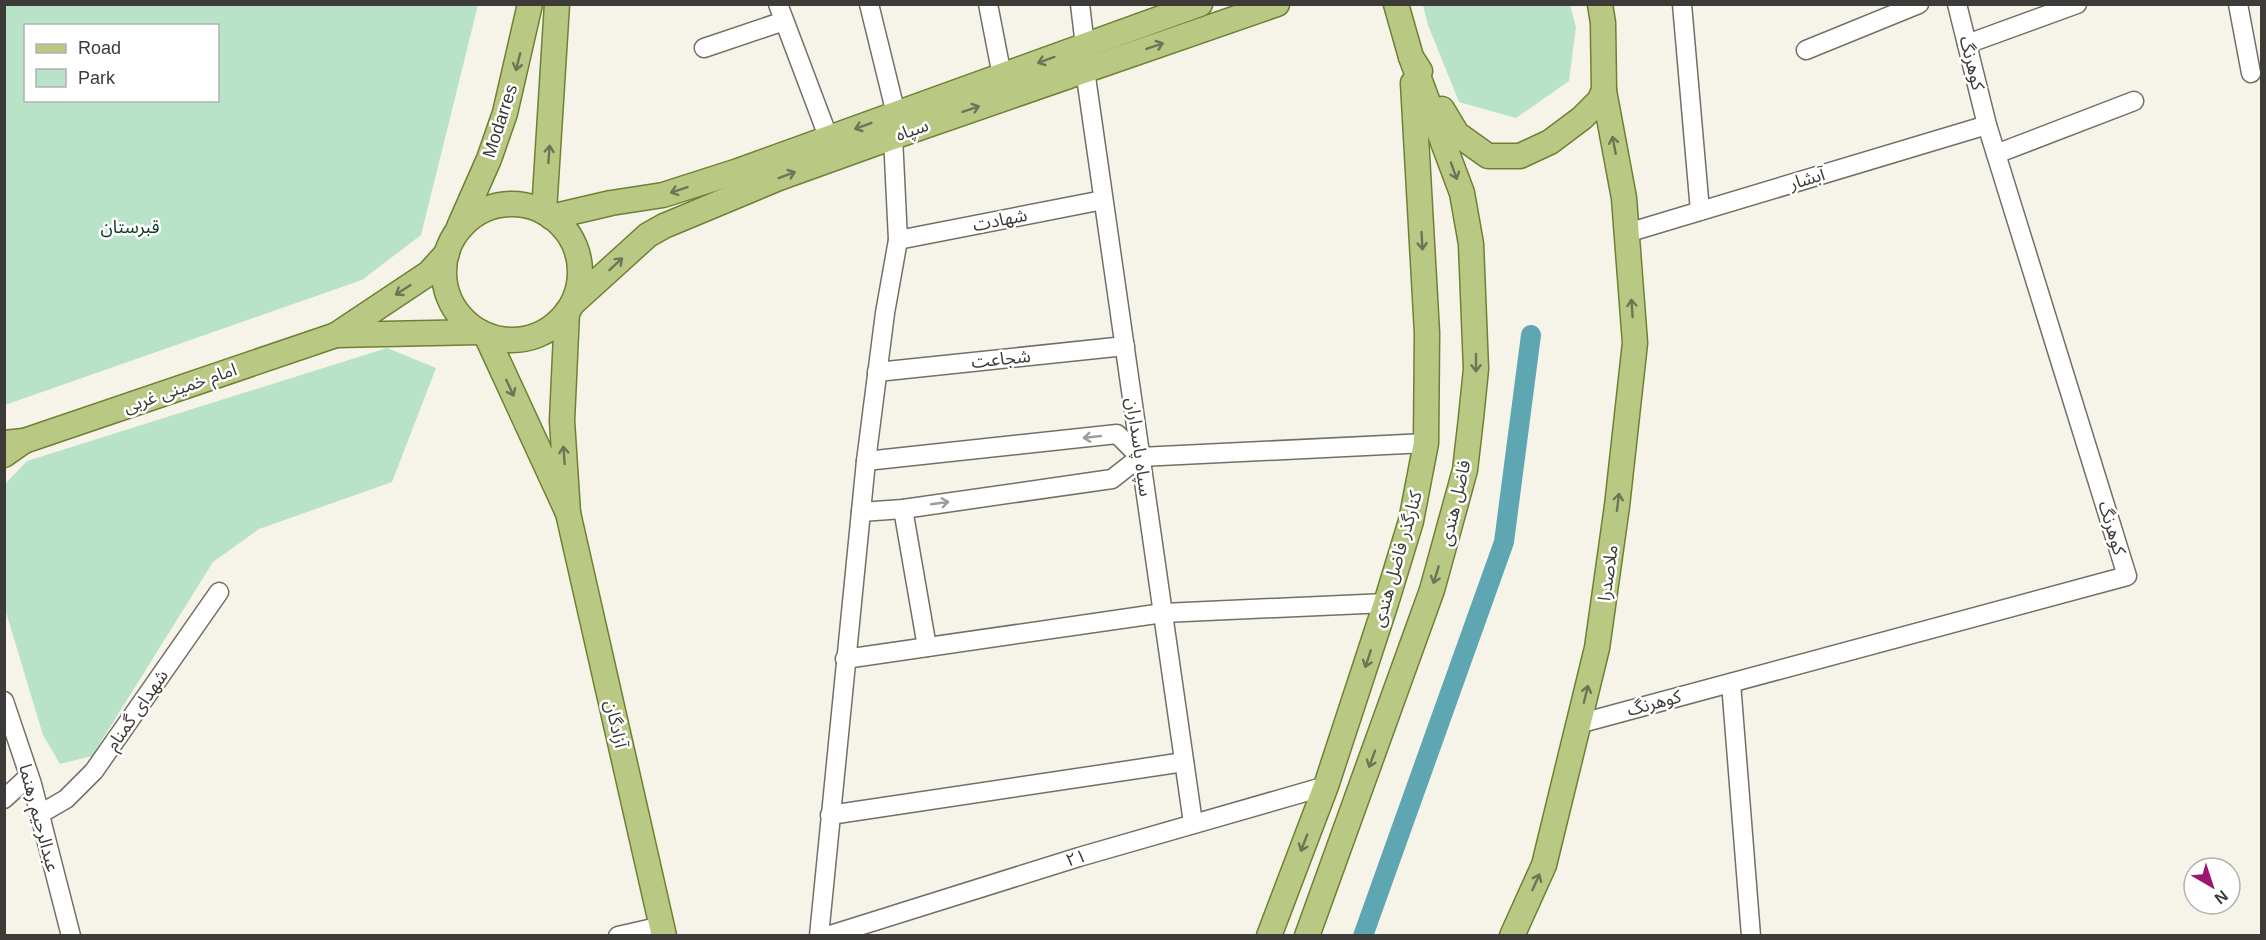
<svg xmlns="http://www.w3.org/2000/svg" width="2266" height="940" viewBox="0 0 2266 940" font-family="Helvetica,'Noto Sans Arabic',sans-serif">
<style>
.green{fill:#b9e3c8;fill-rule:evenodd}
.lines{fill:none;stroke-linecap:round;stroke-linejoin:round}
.canal{stroke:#5ea7b2;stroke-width:20}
.minor-casing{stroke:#726f66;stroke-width:21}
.major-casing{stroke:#6f8033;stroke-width:27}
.minor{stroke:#fff;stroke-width:18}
.major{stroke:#b9c983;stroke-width:24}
.oneway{stroke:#6e7455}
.oneway2{stroke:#9e9d9b}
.labels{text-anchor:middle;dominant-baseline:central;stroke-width:5;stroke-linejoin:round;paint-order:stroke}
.street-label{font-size:18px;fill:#3c3b37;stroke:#fff}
.park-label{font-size:18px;fill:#0b3721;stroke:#fff}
</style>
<rect width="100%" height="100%" fill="#f6f3e9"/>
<!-- green -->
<g class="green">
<path d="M4,5H478L421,235L362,280L5,405ZM26,26H218V100H26Z"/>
<polygon points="1423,5 1570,5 1576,27 1569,81 1516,118 1459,102 1428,25"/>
<polygon points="387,348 436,368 392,482 259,529 213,562 92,756 60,764 43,735 5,609 5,484 27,461"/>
</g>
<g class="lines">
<!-- canal -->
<polyline class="canal" points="1363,936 1504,542 1531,335"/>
<defs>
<g id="minor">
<polyline points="778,4 829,139"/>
<polyline points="869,4 896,114"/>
<polyline points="988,4 1002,76"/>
<polyline points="1080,4 1085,46"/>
<polyline points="1682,4 1700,211"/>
<polyline points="2238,4 2251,73"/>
<polyline points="1967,44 2077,4"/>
<polyline points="704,48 784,21"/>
<polyline points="1806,50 1919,4"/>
<polyline points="1085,70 1193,823"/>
<polyline points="1996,154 2134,101"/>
<polyline points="1627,233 1987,125"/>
<polyline points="898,240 1103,200"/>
<polyline points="877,372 1125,346"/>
<polyline points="866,461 1117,434 1140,457"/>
<polyline points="903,509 927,647"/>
<polyline points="861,512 903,509 1112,479 1140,457 1426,443"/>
<polyline points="845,659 1163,613 1386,603"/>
<polyline points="1731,683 1751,936"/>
<polyline points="4,701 32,784 71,936"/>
<polyline points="1578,724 2127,576 1987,125 1957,4"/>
<polyline points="4,799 29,776"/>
<polyline points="40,814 66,799 94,771 219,592"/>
<polyline points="830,815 1184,762"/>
<polyline points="618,936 662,926"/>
<polyline points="819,936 866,461 885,313 898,240 893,137"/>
<polyline points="827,936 1079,857 1326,786"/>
</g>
<g id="major">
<polyline points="1396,4 1411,57 1420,71"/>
<polyline points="1442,109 1457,134 1488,156 1520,156 1550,142 1582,118 1599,101 1604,91 1603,23 1600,4"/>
<circle cx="512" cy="272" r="68"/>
<polyline points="544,212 557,4"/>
<polyline points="551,217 611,203 663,195 738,171 1200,4"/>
<polyline points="459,227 489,159 505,113 530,4"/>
<polyline points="447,253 429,273 336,335 480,332"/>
<polyline points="573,303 648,235 664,226 779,178 893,137 1277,4"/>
<polyline points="486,335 568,513 562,421 567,312"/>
<polyline points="24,441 336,335"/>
<polyline points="4,443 24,441 4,455"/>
<polyline points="568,513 664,936"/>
<polyline points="1269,936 1326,786 1386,603 1411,521 1426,443 1427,333 1413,83"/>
<polyline points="1307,936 1432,590 1465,470 1471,418 1476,369 1471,244 1462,193 1411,57"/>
<polyline points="1512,936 1544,865 1597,648 1617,506 1635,343 1624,198 1604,91"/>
</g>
</defs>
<!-- minor casing -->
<use href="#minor" class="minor-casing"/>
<!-- major casing -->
<use href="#major" class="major-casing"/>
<!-- minor -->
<use href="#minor" class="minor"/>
<!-- major -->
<use href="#major" class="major"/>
</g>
<!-- one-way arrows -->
<defs><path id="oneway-shaft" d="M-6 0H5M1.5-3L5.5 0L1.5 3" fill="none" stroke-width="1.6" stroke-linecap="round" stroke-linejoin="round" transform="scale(1.5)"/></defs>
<g class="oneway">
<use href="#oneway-shaft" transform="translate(1155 46) rotate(-19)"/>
<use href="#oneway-shaft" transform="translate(1046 60) rotate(160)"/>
<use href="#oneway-shaft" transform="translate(518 62) rotate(104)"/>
<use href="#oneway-shaft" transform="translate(971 109) rotate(-19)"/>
<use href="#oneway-shaft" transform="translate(863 126) rotate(160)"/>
<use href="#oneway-shaft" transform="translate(1614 145) rotate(-101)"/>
<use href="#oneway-shaft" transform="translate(549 154) rotate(-86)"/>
<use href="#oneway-shaft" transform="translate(1454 171) rotate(70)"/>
<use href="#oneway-shaft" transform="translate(787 175) rotate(-20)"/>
<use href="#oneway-shaft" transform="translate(679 190) rotate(162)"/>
<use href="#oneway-shaft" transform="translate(1422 241) rotate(87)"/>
<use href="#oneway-shaft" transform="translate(616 264) rotate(-43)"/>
<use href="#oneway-shaft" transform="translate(403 290) rotate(147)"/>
<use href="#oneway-shaft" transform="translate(1632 308) rotate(-94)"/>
<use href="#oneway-shaft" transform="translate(1476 363) rotate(90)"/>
<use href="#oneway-shaft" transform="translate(510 388) rotate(65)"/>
<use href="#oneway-shaft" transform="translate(564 455) rotate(-94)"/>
<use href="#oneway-shaft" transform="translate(1618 502) rotate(-83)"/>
<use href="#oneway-shaft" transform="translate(1436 575) rotate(107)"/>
<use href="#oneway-shaft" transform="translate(1368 659) rotate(108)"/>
<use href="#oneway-shaft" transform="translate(1586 694) rotate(-76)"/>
<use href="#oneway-shaft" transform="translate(1372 759) rotate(110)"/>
<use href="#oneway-shaft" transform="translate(1304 843) rotate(111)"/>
<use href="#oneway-shaft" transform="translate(1536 882) rotate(-66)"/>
</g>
<g class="oneway2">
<use href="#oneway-shaft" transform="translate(1092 437) rotate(174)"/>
<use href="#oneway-shaft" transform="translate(940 503) rotate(-8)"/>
</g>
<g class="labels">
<!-- street labels -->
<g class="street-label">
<text transform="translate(1972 63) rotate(76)">کوهرنگ</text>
<text transform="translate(500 121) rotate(-72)">Modarres</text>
<text transform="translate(912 130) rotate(-20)">سپاه</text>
<text transform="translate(1807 179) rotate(-17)">آبشار</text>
<text transform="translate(1000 220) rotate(-11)">شهادت</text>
<text transform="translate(1001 359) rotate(-6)">شجاعت</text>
<text transform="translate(180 388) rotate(-19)">امام خمینی غربی</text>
<text transform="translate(1139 447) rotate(82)">سپاه پاسداران</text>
<text transform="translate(1455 503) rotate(-77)">فاضل هندی</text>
<text transform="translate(2112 528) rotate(73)">کوهرنگ</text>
<text transform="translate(1397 559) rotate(-74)">کنارگذر فاضل هندی</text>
<text transform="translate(1608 573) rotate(-82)">ملاصدرا</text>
<text transform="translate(1654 703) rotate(-15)">کوهرنگ</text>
<text transform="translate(137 710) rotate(-55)">شهدای گمنام</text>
<text transform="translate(616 724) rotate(77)">آزادگان</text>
<text transform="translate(39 818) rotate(75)">عبدالرحیم رهنما</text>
<text transform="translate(1076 858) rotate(-17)">۲۱</text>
</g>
<!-- park labels -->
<g class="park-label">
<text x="130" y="227">قبرستان</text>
</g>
</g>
<!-- border -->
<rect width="2266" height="940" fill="none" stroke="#3c3b37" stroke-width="12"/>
<!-- legend -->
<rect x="24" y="24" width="195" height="78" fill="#ffffff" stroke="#b1b1af" stroke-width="1.5"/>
<rect x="36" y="44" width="30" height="9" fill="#b9c983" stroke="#b1b1af" stroke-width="1.5"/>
<text x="78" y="54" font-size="18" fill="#3c3b37">Road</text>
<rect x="36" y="69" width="30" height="18" fill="#b9e3c8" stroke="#b1b1af" stroke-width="1.5"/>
<text x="78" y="84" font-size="18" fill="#3c3b37">Park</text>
<!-- north arrow -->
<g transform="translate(2212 886) rotate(141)"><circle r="28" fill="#ffffff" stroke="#b1b1af" stroke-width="1.5"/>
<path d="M0-4.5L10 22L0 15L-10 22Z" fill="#9a176b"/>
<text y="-9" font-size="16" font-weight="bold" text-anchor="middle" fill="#3c3b37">N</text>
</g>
</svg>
